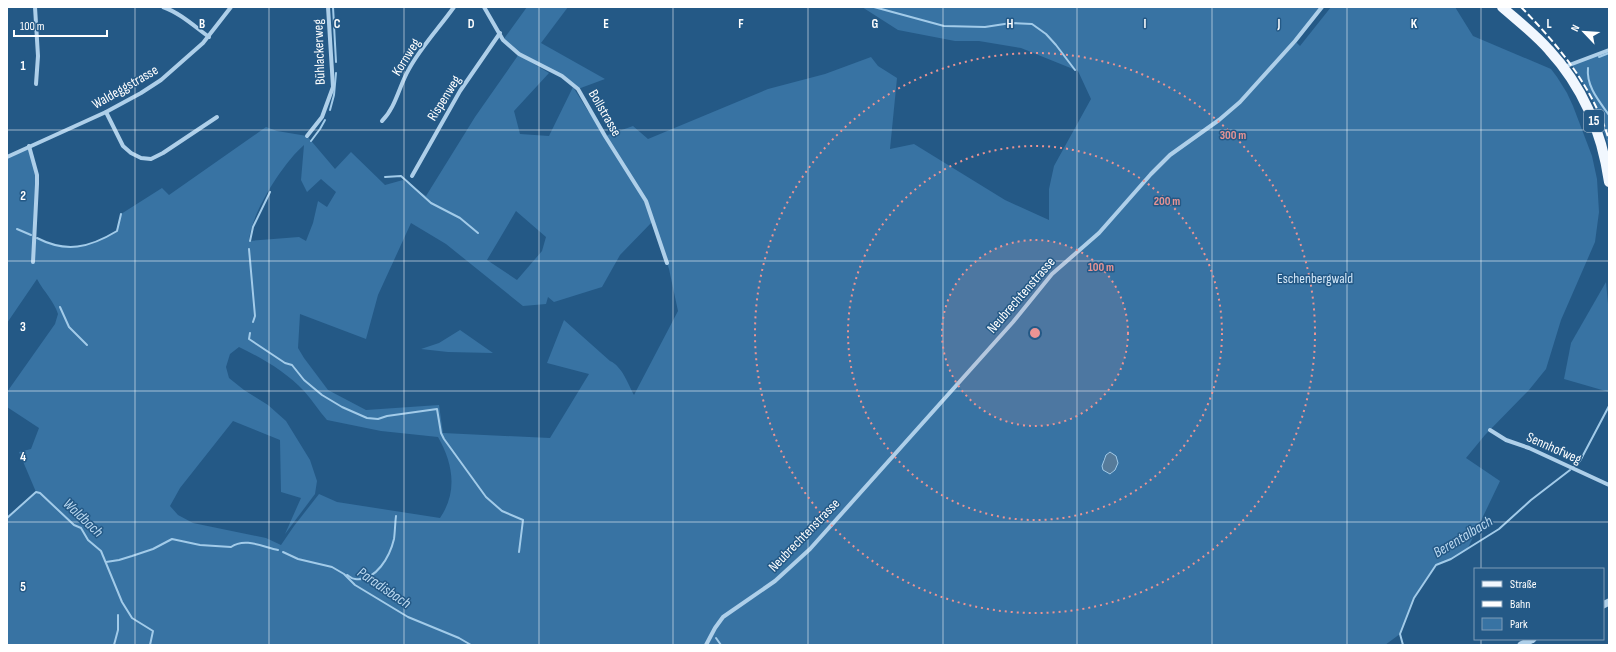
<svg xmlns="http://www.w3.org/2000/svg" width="1616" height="652" viewBox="0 0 1616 652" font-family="'Sofia Sans Condensed',sans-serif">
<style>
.green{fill:#3873a3;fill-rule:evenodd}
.water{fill:#567b9a;stroke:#a2cbe9}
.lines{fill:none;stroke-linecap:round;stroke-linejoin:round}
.stream{stroke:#a2cbe9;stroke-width:2}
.minor{stroke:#aecfe9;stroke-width:4}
.tertiary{stroke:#aecfe9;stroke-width:7}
.primary{stroke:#f1f7fe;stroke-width:10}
.rail{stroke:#fff;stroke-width:2;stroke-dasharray:7 3;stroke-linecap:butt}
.grid{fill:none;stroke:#fff;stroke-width:1;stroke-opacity:0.55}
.ring{fill:none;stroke:#ea9494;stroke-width:2;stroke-dasharray:2 4}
.labels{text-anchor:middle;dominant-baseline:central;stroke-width:3;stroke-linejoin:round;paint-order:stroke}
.shield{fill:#245986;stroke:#bdcddb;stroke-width:1}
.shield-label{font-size:13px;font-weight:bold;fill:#fff}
.street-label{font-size:14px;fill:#fff;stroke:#245986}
.park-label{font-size:14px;fill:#d2e6f7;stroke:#245986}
.water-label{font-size:15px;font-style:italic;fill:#bad8f0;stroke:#245986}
.grid-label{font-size:13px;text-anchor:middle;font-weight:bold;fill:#fff;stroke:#245986;stroke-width:3;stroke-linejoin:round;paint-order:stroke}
.centre{fill:#ea9494;stroke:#245986;stroke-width:2}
.ring-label{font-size:12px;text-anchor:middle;font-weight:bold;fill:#ea9494;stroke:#245986;stroke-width:3;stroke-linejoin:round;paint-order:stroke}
</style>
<rect width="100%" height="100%" fill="#245986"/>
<!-- green -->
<g class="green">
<path d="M527,7H568L541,43L605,79L578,89L562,76L519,55L549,73L514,111L520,134L549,136L573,87L588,111L592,114L605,136L633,126L648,139L768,89L825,74L871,57L878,66L897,78L890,149L914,144L1005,200L1049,220V189L1054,166L1091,99L1078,71L1021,48L979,41H955L898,30L862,7H1322L1295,41L1300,46L1331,7H1455L1473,36L1551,69L1557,77L1567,93L1573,106L1592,156L1597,179L1599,212L1595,242L1561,320L1546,369L1529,390L1485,435L1466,458L1500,481L1467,550L1451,559L1436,565L1414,598L1400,634L1385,645H7V518L36,492L19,452L31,449L39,428L7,407V392L55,324L58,314C54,301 44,292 37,279L7,323V157L29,146L37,175L34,239L37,238C66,253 89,248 116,231L121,214L162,188L169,195L266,127L277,131L307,136L335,169L351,152L385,185L403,180L426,196L475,117L519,54L503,40ZM304,145L301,180L307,192L321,179L336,192L327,207L318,201L313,223L306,241L299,237L249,241C251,213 283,163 304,145ZM516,211L546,237L542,251L517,280L487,260ZM653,221L669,269L678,311L634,395C628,384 622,366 610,361L564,320L547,363L589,374L550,438L443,433L439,405L366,410L328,390L304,358L298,348L300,314L366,339L378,295L411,223L446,244L523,306L546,304L548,297L554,302L602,287L620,255ZM239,347C262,358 286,372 304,391C312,400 319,411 327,420L381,431L438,437C453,463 458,492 440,518L337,502L319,494L294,526L281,545L266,538L193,523L178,515L170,506L180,488L233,421L280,440L281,492L301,498L285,534L315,494L317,481L310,460L286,421L268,405L244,390L229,378L226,367L230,354ZM1111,452L1117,458L1115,470L1111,474L1103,460L1108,453Z"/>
<polygon points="1609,50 1609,148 1595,105 1572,65"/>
<polygon points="1606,282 1609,315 1609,392 1564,379 1571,343"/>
<polygon points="460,330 493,353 448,352 421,349 439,343"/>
</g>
<!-- water -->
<polygon class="water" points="1110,452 1116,456 1118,463 1115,470 1110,474 1103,470 1102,466 1106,455"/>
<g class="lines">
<!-- stream -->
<g class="stream">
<polyline points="333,7 336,62"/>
<polyline points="874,7 944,26 985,27 1011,23 1032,24 1046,34 1056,45 1075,70"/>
<polyline points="1599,57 1609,53"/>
<path d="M1588,68C1586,86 1599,101 1609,115"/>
<polyline points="330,110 334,95 336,73"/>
<polyline points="311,141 320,129 325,120"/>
<polyline points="385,177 401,176 431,203 460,218 478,233"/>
<polyline points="17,229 31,235"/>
<path d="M37,238C66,253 89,248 117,231L121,214"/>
<polyline points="250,241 253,227 270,192"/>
<polyline points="249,249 255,316 253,322"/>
<polyline points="60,307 69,327 87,345"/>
<polyline points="250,333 249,339 285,363 292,365 304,380 322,395 342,407 367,418 378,419 387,416 437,409 441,433 444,439 486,497 502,511 523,520 519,552"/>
<polyline points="1574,466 1580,461 1609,406"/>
<polyline points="7,518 36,492 40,493 74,525 81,528 88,540 101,551 122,602 132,618 153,631 150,645"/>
<polyline points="283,552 298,559 332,567 344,574 355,585 408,617 459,638 471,645"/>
<path d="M106,562L119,560L132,556L153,549L172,539L200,545L231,547C245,537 263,547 278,550"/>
<path d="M347,575C349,576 352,579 355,579C376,582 390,556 394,539C395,532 395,524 396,516"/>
<polyline points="716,638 721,645"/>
<polyline points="114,645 118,630 118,615"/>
<polyline points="1403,645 1400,634 1414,598 1436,565 1451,559 1499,529 1531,500 1570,470"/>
</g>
<!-- minor -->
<g class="minor">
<polyline points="35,7 38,56 36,84"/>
<path d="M163,7C180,13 194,26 209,37"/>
<polyline points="484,7 503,40 519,54 562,76 578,89 605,136 646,201 667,263"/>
<polyline points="1564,67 1609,50"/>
<polyline points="106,112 123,146 131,153 141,158 151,159 163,153 217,117"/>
<path d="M382,121C396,107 399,86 409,69C421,47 439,28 454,7"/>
<polyline points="307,136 322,117 333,87 328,7"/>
<polyline points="29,146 37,175 37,184 33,262"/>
<polyline points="7,157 106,112 141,93 161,80 203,43 231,7"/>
<polyline points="412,176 460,91 500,33"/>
<polyline points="1490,430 1506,440 1529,448 1609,485"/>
<polyline points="706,645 715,628 723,617 775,581 810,549 1013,322 1052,274 1099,233 1151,174 1170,155 1219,120 1240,102 1295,41 1322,7"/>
</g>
<!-- tertiary -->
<g class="tertiary">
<polyline points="1603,605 1609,602"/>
<polyline points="1521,645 1533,639"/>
</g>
<!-- primary -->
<path class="primary" d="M1502,7C1518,21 1535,34 1549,50C1583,87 1602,133 1609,182"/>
<!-- rail -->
<path class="rail" d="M1521,7C1559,46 1593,87 1609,140"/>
</g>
<!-- grid -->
<path class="grid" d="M135,7V645M269,7V645M404,7V645M539,7V645M673,7V645M808,7V645M943,7V645M1077,7V645M1212,7V645M1347,7V645M1481,7V569M7,130H1609M7,261H1609M7,391H1609M7,522H1609M1481,639V645"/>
<!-- distance rings -->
<circle cx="1035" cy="333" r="93" fill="#ea9494" fill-opacity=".12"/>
<g class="ring">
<circle cx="1035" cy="333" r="93"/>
<circle cx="1035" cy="333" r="187"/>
<circle cx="1035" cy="333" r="280"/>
</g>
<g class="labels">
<!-- shield labels -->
<rect class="shield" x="1584" y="110" width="20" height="22" rx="3"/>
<g class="shield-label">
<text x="1594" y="121">15</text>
</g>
<!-- street labels -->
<g class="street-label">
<text transform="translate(319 52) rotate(-92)">Bühlackerweg</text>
<text transform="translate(406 57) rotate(-58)">Kornweg</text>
<text transform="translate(125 87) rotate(-30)">Waldeggstrasse</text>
<text transform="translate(444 98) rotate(-58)">Rispenweg</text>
<text transform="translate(605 113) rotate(60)">Bollstrasse</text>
<text transform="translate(1021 295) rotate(-49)">Neubrechtenstrasse</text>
<text transform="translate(1554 448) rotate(24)">Sennhofweg</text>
<text transform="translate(804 535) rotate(-46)">Neubrechtenstrasse</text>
</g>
<!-- park labels -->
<g class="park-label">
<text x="1315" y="278">Eschenbergwald</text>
</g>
<!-- water labels -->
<g class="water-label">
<text transform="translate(83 518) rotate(43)">Waldbach</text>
<text transform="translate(1463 537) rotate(-31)">Berentalbach</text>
<text transform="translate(384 588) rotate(34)">Paradisbach</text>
</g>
</g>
<g class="grid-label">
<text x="202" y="28">B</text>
<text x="337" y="28">C</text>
<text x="471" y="28">D</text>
<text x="606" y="28">E</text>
<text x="741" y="28">F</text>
<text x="875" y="28">G</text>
<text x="1010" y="28">H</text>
<text x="1145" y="28">I</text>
<text x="1279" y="28">J</text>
<text x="1414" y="28">K</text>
<text x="1549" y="28">L</text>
<text x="23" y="70">1</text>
<text x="23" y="200">2</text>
<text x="23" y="331">3</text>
<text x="23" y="461">4</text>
<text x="23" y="591">5</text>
</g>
<circle cx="1035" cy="333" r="6" class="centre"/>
<g class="ring-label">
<text x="1233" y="139">300 m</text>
<text x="1167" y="205">200 m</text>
<text x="1101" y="271">100 m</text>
</g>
<!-- border -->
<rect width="1616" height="652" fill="none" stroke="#ffffff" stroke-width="16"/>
<!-- legend -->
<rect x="1474" y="568" width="130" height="72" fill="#245986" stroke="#7c9bb6"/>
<rect x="1482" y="581" width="20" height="6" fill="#f1f7fe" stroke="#7c9bb6"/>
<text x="1510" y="588" font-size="12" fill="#ffffff">Straße</text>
<rect x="1482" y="601" width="20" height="6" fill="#ffffff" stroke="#7c9bb6"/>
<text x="1510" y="608" font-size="12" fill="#ffffff">Bahn</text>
<rect x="1482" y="618" width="20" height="12" fill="#3873a3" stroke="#7c9bb6"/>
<text x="1510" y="628" font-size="12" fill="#ffffff">Park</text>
<!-- north arrow -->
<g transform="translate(1584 32) rotate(295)" stroke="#245986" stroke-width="3" paint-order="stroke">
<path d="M0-3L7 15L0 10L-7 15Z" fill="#ffffff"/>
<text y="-6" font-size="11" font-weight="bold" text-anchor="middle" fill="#ffffff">N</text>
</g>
<!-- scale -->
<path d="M14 30v6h93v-6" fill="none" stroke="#ffffff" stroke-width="2"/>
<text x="20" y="30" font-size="12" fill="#ffffff" stroke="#245986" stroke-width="3" paint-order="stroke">100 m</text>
</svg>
